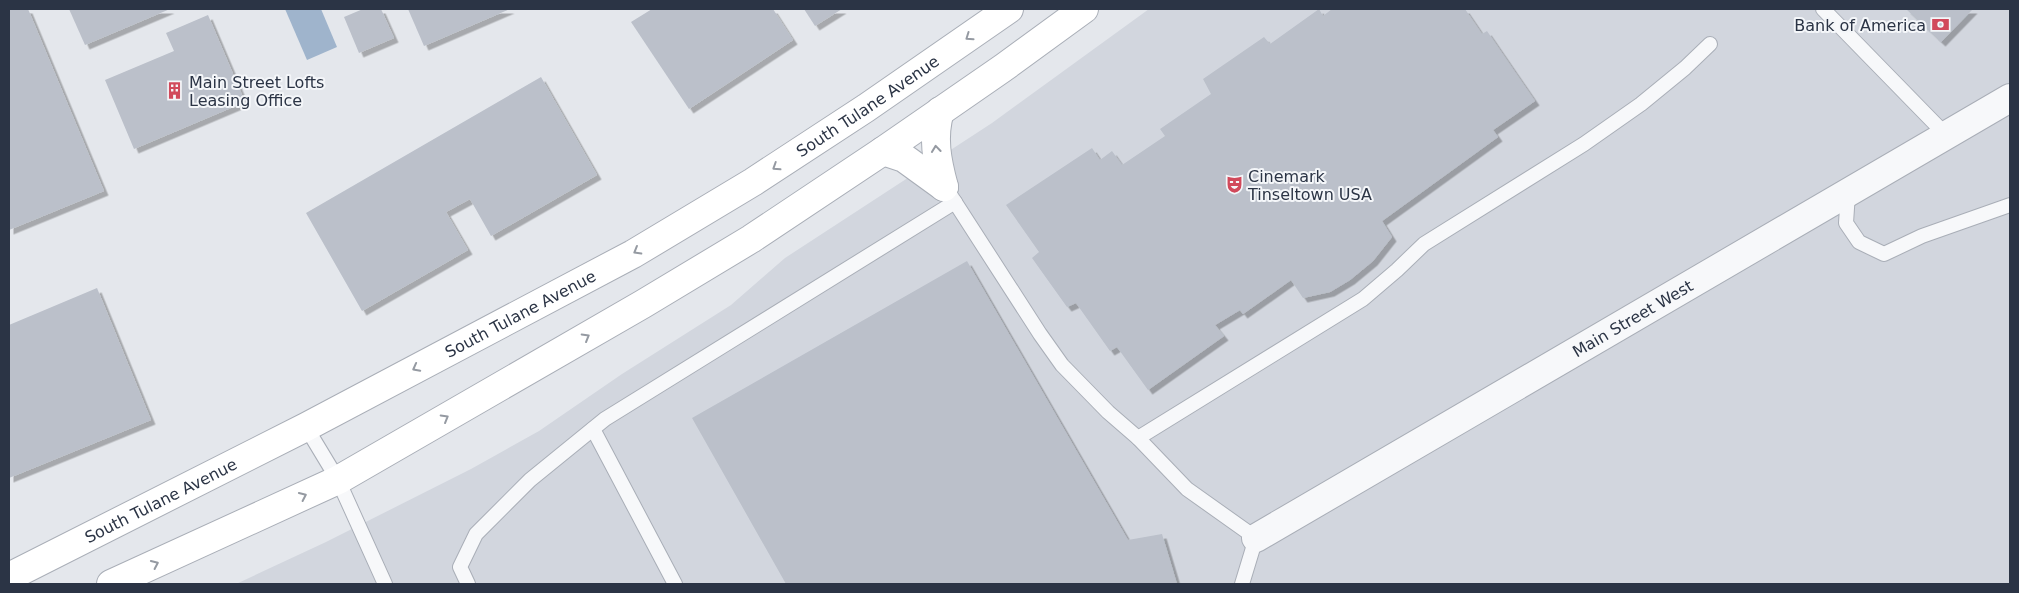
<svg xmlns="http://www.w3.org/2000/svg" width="2019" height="593" viewBox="0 0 2019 593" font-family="'DejaVu Sans',sans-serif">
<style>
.built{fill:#d2d6de}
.water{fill:#9fb4cc}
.building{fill:#bbc0ca;filter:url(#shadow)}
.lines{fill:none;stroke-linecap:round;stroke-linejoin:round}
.lane-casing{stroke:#a9aeb7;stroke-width:16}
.street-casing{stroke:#a9aeb7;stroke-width:30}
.secondary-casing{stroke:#a9aeb7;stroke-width:30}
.lane{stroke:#f7f8fa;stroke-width:14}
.street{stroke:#f7f8fa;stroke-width:28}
.secondary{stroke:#fff;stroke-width:28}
.oneway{stroke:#959aa2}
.labels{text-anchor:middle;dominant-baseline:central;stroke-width:4;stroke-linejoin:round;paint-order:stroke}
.poi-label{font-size:16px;fill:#2b3445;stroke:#f4f6f9;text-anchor:start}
.street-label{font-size:16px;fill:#2b3445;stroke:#f4f6f9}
</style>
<defs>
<filter id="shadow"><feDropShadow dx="4.5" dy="4.5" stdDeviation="0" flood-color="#0004"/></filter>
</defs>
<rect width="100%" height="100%" fill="#e4e7ec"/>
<!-- built -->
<polygon class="built" points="1149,9 2010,9 2010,584 236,584 326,542 471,469 539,431 622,374 731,305 785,258 992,123"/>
<!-- water -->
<polygon class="water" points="285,9 321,9 337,47 307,60"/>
<!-- building -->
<g class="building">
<polygon points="9,9 28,9 104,191 9,230"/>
<polygon points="69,9 170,9 85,45"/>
<polygon points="363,9 381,9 394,38 359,53 344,17"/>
<polygon points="408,9 510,9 424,46"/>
<polygon points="652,9 773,9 793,40 689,109 631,22"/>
<polygon points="804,9 842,9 815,26"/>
<polygon points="1319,9 1323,16 1332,9 1465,9 1482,34 1487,31 1535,101 1493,130 1498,137 1382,221 1392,237 1373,261 1350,280 1330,292 1303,298 1291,280 1243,314 1240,310 1215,325 1224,336 1148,390 1117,347 1110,351 1076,303 1067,307 1032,258 1039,252 1006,205 1092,148 1100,160 1112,151 1122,165 1165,136 1160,129 1211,94 1203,79 1264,37 1270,44"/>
<polygon points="1906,9 1973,9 1941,42"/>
<polygon points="208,15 245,102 134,149 105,80 174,51 166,33"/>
<polygon points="541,77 597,175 491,236 470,199 446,212 468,250 362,311 306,213"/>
<polygon points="967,261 1128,540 1162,534 1177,584 786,584 692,418"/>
<polygon points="97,288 151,420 9,478 9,325"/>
</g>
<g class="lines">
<defs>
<g id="lane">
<polyline points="1823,9 1947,136"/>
<polyline points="1848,193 1846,223 1859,242 1884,254 1922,236 2010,205"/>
<polyline points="951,196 1040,334 1062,365 1108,412 1138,438 1187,489 1256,538 1242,584"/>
<polyline points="306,427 338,480 385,584"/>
<polyline points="593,429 675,584"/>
<polyline points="1138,438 1363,299 1397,270 1424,244 1584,144 1641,104 1685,68 1710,44"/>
<polyline points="468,584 460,567 476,534 530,480 605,419 955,202"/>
</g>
<g id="street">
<path id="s1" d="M1256,538L2010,98"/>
</g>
<g id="secondary">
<path d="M940,111C932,137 937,161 944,187"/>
<polyline points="883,151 904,158 944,187"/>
<path id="s2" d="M9,577L306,427L633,254L753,182L866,108L1009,9"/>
<polyline points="111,584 338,480 643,304 751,239 883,151 1003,68 1084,9"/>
</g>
</defs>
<!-- lane casing -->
<use href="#lane" class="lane-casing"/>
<!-- street casing -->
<use href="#street" class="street-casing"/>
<!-- secondary casing -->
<use href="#secondary" class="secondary-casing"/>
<!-- lane -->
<use href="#lane" class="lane"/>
<!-- street -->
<use href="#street" class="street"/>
<!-- secondary -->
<use href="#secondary" class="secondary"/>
</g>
<!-- one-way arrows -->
<defs><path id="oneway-chevron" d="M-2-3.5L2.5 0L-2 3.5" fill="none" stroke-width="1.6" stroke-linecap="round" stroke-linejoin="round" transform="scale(1.25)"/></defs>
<g class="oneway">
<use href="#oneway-chevron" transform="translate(969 37) rotate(145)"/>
<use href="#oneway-chevron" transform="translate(936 149) rotate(-96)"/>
<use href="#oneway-chevron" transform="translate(776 167) rotate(147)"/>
<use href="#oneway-chevron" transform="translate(637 251) rotate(150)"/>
<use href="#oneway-chevron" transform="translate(586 337) rotate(-30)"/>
<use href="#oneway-chevron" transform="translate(416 368) rotate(152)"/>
<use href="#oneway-chevron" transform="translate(445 418) rotate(-30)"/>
<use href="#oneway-chevron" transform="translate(303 496) rotate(-25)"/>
<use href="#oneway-chevron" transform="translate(155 564) rotate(-25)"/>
</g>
<!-- icons -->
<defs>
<symbol id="bank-bare" viewBox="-9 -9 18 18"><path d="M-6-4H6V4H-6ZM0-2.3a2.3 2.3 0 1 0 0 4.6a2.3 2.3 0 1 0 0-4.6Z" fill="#d1495b" stroke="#f4f6f9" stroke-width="2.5" paint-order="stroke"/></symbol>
<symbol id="building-bare" viewBox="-9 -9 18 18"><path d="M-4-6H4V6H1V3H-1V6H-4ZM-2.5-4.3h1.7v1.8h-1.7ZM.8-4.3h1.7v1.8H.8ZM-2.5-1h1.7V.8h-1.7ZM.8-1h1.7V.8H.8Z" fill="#d1495b" stroke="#f4f6f9" stroke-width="2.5" paint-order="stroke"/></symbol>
<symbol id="theatre-bare" viewBox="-9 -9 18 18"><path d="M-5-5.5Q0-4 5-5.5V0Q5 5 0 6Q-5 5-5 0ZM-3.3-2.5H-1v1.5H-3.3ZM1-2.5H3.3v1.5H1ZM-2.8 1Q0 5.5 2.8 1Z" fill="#d1495b" stroke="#f4f6f9" stroke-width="2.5" paint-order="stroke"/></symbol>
</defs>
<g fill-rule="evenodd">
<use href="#bank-bare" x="1928" y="12" width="25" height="25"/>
<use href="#building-bare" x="162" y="78" width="25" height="25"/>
<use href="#theatre-bare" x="1222" y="172" width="25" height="25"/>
</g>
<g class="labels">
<!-- poi labels -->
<g class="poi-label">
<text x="1926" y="25" text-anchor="end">Bank of America</text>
<text x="189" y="82">Main Street Lofts<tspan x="189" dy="18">Leasing Office</tspan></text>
<text x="1248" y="176">Cinemark<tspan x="1248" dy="18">Tinseltown USA</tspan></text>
</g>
<!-- street labels -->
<g class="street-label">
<text stroke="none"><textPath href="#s2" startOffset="980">South Tulane Avenue</textPath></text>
<text stroke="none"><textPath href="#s2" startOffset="575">South Tulane Avenue</textPath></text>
<text stroke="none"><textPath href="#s1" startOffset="436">Main Street West</textPath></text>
<text stroke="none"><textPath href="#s2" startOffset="170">South Tulane Avenue</textPath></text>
</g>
</g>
<!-- border -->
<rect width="2019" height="593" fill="none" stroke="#2b3445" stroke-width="20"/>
</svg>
